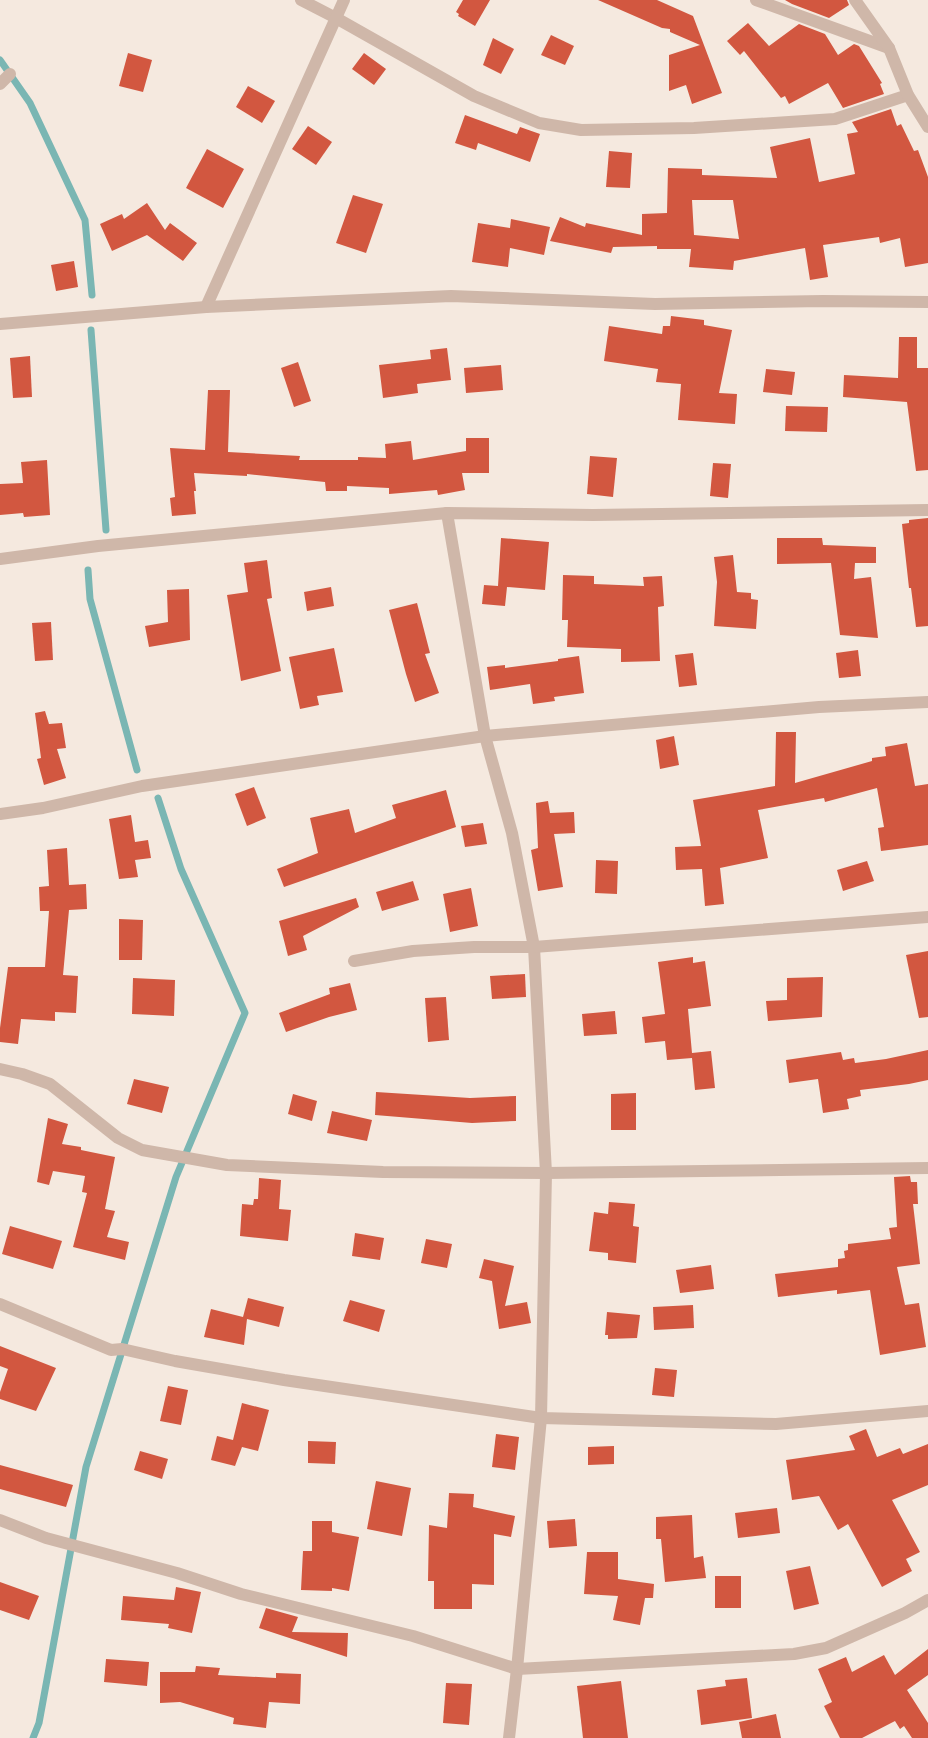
<svg xmlns="http://www.w3.org/2000/svg" width="928" height="1738" viewBox="0 0 928 1738" font-family="Karla,sans-serif">
<style>
.lines{fill:none;stroke-linecap:round;stroke-linejoin:round}
.stream{stroke:#7ab6b3;stroke-width:7}
.building{fill:#d25740;fill-rule:evenodd}
.minor{stroke:#cfb7a9;stroke-width:12}
.tertiary{stroke:#cfb7a9;stroke-width:12}
</style>
<rect width="100%" height="100%" fill="#f5e9df"/>
<g class="lines">
<!-- stream -->
<g class="stream">
<polyline points="0,60 30,103 85,220 92,295"/>
<polyline points="91,330 106,530"/>
<polyline points="88,570 90,599 137,770"/>
<polyline points="33,1738 39,1723 86,1467 176,1177 245,1013 181,869 158,798"/>
</g>
</g>
<!-- building -->
<g class="building">
<polygon points="463,0 490,0 475,26 458,16 459,14 456,12"/>
<polygon points="598,0 657,0 693,16 722,93 692,104 686,85 669,91 669,55 700,45 670,32 670,29 662,28"/>
<polygon points="785,0 847,0 849,5 829,18 792,4"/>
<polygon points="748,23 769,46 799,24 825,34 838,55 854,44 859,46 882,83 880,84 884,94 843,108 828,83 789,104 785,96 781,98 744,51 740,55 727,41"/>
<polygon points="551,35 574,46 565,65 541,55"/>
<polygon points="493,38 514,49 501,74 483,65"/>
<polygon points="128,53 152,60 143,92 119,86"/>
<polygon points="364,53 386,69 374,85 352,69"/>
<polygon points="248,86 275,101 262,123 236,107"/>
<path d="M891,109L897,126L901,124L914,151L918,150L928,177V263L905,267L900,238L880,243L879,237L823,245L828,277L810,280L805,248L734,261L733,270L689,267L691,249H657V246L613,247L611,253L550,241L560,217L585,227L586,223L642,235V214L667,213L668,168L702,169V175L777,178L770,147L810,138L819,182L855,174L847,134L858,132L852,122ZM692,200H733L739,239L694,235Z"/>
<polygon points="465,115 517,134 520,127 540,134 530,162 478,143 476,150 455,143"/>
<polygon points="308,126 332,142 316,165 292,149"/>
<polygon points="207,149 244,169 223,208 186,188"/>
<polygon points="609,151 632,153 630,188 606,187"/>
<polygon points="353,195 383,204 366,253 336,243"/>
<polygon points="147,203 165,230 170,223 197,243 183,261 147,235 112,251 100,224 122,214 124,219"/>
<polygon points="511,219 550,227 544,255 510,248 508,267 472,262 478,223 510,228"/>
<polygon points="74,261 78,287 56,291 51,265"/>
<polygon points="671,316 704,320 704,325 732,330 719,393 737,394 735,424 678,420 681,384 656,382 658,369 604,361 609,326 662,334 663,326 670,326"/>
<polygon points="899,337 917,337 917,368 928,368 928,470 916,471 907,402 843,397 844,375 898,378"/>
<polygon points="447,348 451,380 417,384 418,393 383,398 379,365 431,359 430,350"/>
<polygon points="30,356 32,397 13,398 10,358"/>
<polygon points="298,362 311,401 294,407 281,368"/>
<polygon points="501,365 503,390 466,393 464,368"/>
<polygon points="766,369 795,372 792,395 763,392"/>
<polygon points="208,390 230,390 228,452 300,456 299,460 358,460 358,457 386,458 385,444 411,441 413,460 466,451 466,438 489,438 489,473 462,473 465,490 438,495 437,490 389,494 389,488 347,486 347,491 326,491 325,482 247,474 247,476 194,473 196,491 194,491 196,514 172,516 170,498 175,497 170,448 205,450"/>
<polygon points="786,406 828,407 827,432 785,431"/>
<polygon points="590,456 617,458 613,497 587,494"/>
<polygon points="47,460 50,515 24,517 23,513 0,515 0,484 23,483 21,462"/>
<polygon points="713,463 731,464 728,498 710,496"/>
<polygon points="928,518 928,626 916,627 911,588 909,588 902,524 909,523 909,520"/>
<polygon points="501,538 549,542 545,590 507,587 505,606 482,604 484,585 498,586"/>
<polygon points="777,538 822,538 823,545 876,547 876,563 855,563 854,579 871,577 878,638 840,635 831,563 777,564"/>
<polygon points="733,555 737,592 751,593 751,599 758,600 756,629 714,626 717,582 714,557"/>
<polygon points="267,560 272,598 267,599 281,671 241,681 227,595 248,592 244,563"/>
<polygon points="563,575 594,576 594,584 644,586 643,577 662,576 664,606 658,607 660,661 621,662 621,649 567,647 568,620 562,620"/>
<polygon points="331,587 334,606 307,611 304,592"/>
<polygon points="189,589 190,640 149,647 145,626 168,622 167,590"/>
<polygon points="417,603 430,653 425,654 439,693 415,702 406,674 389,610"/>
<polygon points="51,622 53,660 35,661 32,623"/>
<polygon points="334,648 343,692 317,696 319,705 300,709 289,657"/>
<polygon points="858,650 861,676 839,678 836,653"/>
<polygon points="693,653 697,685 679,687 675,655"/>
<polygon points="579,656 584,693 554,697 555,701 533,704 530,684 490,690 487,667 505,665 505,668 558,661 558,659"/>
<polygon points="45,711 49,724 62,723 66,748 57,749 66,778 44,785 37,759 41,758 35,713"/>
<polygon points="776,732 796,732 795,783 872,761 872,758 886,756 885,747 907,743 915,786 928,784 928,845 881,851 878,828 884,827 877,788 825,802 824,798 758,810 768,858 720,868 724,904 705,906 702,869 676,870 675,847 701,846 693,800 775,786"/>
<polygon points="674,736 679,765 660,769 656,740"/>
<polygon points="254,787 266,818 247,826 235,794"/>
<polygon points="446,790 456,827 284,887 277,869 318,853 310,818 349,809 355,833 396,818 392,805"/>
<polygon points="548,801 550,813 574,812 575,833 554,834 563,887 538,891 531,850 538,848 536,803"/>
<polygon points="131,815 135,842 148,840 151,858 135,860 138,877 119,879 109,819"/>
<polygon points="483,823 487,844 465,847 461,826"/>
<polygon points="67,848 69,885 86,884 87,909 69,910 63,975 78,976 76,1013 55,1012 55,1021 21,1019 18,1044 0,1042 0,1028 8,967 45,967 49,911 40,911 39,887 49,886 47,850"/>
<polygon points="596,860 618,861 617,894 595,893"/>
<polygon points="867,861 874,881 843,891 837,870"/>
<polygon points="413,881 419,900 382,911 376,892"/>
<polygon points="471,888 478,926 450,932 443,894"/>
<polygon points="356,898 359,907 303,936 307,950 288,956 279,921"/>
<polygon points="119,919 143,920 142,960 119,960"/>
<polygon points="928,951 928,1017 919,1018 906,955"/>
<polygon points="693,957 693,963 705,961 711,1006 688,1009 692,1053 711,1051 715,1088 695,1090 692,1058 667,1060 665,1041 645,1043 642,1017 665,1014 658,962"/>
<polygon points="525,974 526,997 492,999 490,976"/>
<polygon points="823,977 822,1017 768,1021 766,1001 787,1000 787,978"/>
<polygon points="133,978 175,980 174,1016 132,1014"/>
<polygon points="350,983 357,1010 329,1017 286,1032 279,1013 330,994 329,988"/>
<polygon points="446,997 449,1040 428,1042 425,998"/>
<polygon points="615,1011 617,1034 584,1036 582,1014"/>
<polygon points="928,1050 928,1080 909,1084 860,1090 861,1096 847,1099 849,1109 823,1113 818,1079 789,1083 786,1060 841,1052 843,1060 854,1058 855,1063 886,1059"/>
<polygon points="134,1079 169,1087 162,1113 127,1104"/>
<polygon points="376,1092 470,1098 516,1096 516,1121 472,1123 375,1115"/>
<polygon points="636,1093 636,1130 611,1130 611,1094"/>
<polygon points="293,1094 317,1101 312,1121 288,1114"/>
<polygon points="332,1111 372,1120 367,1141 327,1133"/>
<polygon points="48,1118 68,1124 62,1144 81,1147 81,1150 115,1157 105,1209 115,1211 107,1237 129,1242 125,1260 73,1247 87,1193 82,1192 85,1176 53,1171 49,1185 37,1182"/>
<polygon points="910,1176 911,1182 917,1182 918,1204 913,1204 920,1264 897,1267 905,1305 919,1303 926,1347 880,1355 870,1290 837,1294 837,1290 778,1297 775,1274 838,1267 838,1259 845,1258 844,1251 848,1250 848,1244 891,1239 889,1228 897,1227 894,1177"/>
<polygon points="259,1178 281,1180 279,1209 291,1210 288,1241 240,1236 242,1204 253,1205 254,1199 258,1199"/>
<polygon points="609,1202 635,1204 633,1226 639,1227 636,1263 608,1260 608,1253 589,1251 594,1212 608,1214"/>
<polygon points="10,1226 62,1241 53,1269 2,1254"/>
<polygon points="355,1233 384,1238 380,1260 352,1256"/>
<polygon points="426,1239 452,1244 447,1268 421,1263"/>
<polygon points="484,1259 514,1266 505,1306 527,1302 531,1323 499,1329 492,1281 479,1278"/>
<polygon points="711,1265 714,1289 680,1293 676,1270"/>
<polygon points="248,1298 284,1307 279,1327 247,1319 244,1345 204,1337 211,1309 243,1317"/>
<polygon points="350,1300 385,1310 379,1332 343,1321"/>
<polygon points="693,1305 694,1328 654,1330 653,1307"/>
<polygon points="607,1312 640,1315 637,1338 608,1339 608,1335 605,1335"/>
<polygon points="0,1346 56,1368 36,1411 0,1399 0,1392 8,1369 0,1366"/>
<polygon points="655,1368 677,1370 674,1397 652,1395"/>
<polygon points="168,1386 188,1390 181,1425 160,1421"/>
<polygon points="242,1403 269,1410 258,1451 242,1447 235,1466 211,1460 217,1436 233,1440"/>
<polygon points="866,1429 877,1457 900,1448 903,1454 928,1444 928,1485 892,1500 920,1552 906,1559 912,1571 882,1587 848,1524 838,1530 819,1496 792,1500 786,1460 855,1450 849,1436"/>
<polygon points="496,1434 519,1437 515,1470 492,1467"/>
<polygon points="308,1441 336,1442 335,1464 308,1463"/>
<polygon points="614,1446 614,1464 588,1465 588,1447"/>
<polygon points="140,1451 168,1459 162,1479 134,1470"/>
<polygon points="0,1465 73,1485 66,1507 0,1489"/>
<polygon points="376,1481 411,1488 402,1536 367,1529"/>
<polygon points="449,1493 474,1494 473,1507 515,1516 511,1537 494,1534 494,1585 472,1584 472,1609 434,1609 434,1581 428,1581 429,1525 447,1528"/>
<polygon points="777,1508 780,1533 738,1538 735,1513"/>
<polygon points="692,1515 694,1558 703,1556 706,1578 665,1582 661,1539 656,1539 656,1517"/>
<polygon points="575,1519 577,1546 549,1548 547,1521"/>
<polygon points="312,1521 332,1521 332,1532 359,1537 349,1591 332,1588 332,1591 301,1590 303,1551 312,1551"/>
<polygon points="587,1552 618,1552 618,1579 654,1584 653,1598 645,1598 640,1625 613,1620 618,1596 584,1594"/>
<polygon points="810,1566 819,1604 794,1610 786,1571"/>
<rect x="715" y="1576" width="26" height="32"/>
<polygon points="0,1582 39,1596 29,1620 0,1610"/>
<polygon points="176,1587 201,1592 192,1633 168,1628 169,1624 121,1620 123,1596 174,1600"/>
<polygon points="266,1608 298,1617 292,1632 348,1633 347,1657 259,1628"/>
<polygon points="928,1649 928,1675 907,1690 928,1723 928,1738 912,1738 904,1726 900,1729 895,1721 862,1738 840,1738 824,1706 832,1702 818,1669 846,1657 852,1672 884,1655 895,1675"/>
<polygon points="106,1659 149,1662 147,1686 104,1682"/>
<polygon points="196,1666 220,1668 218,1675 276,1678 276,1673 301,1674 300,1704 269,1702 266,1728 233,1724 234,1718 180,1702 160,1703 160,1672 195,1672"/>
<polygon points="747,1678 752,1718 701,1725 697,1690 726,1686 725,1680"/>
<polygon points="621,1681 628,1738 583,1738 577,1686"/>
<polygon points="446,1683 472,1684 469,1725 443,1723"/>
<polygon points="776,1714 781,1738 742,1738 739,1722"/>
</g>
<g class="lines">
<!-- minor -->
<g class="minor">
<polyline points="301,0 336,18 474,96 539,123 581,130 694,128 835,119 908,95"/>
<polyline points="756,0 889,48"/>
<polyline points="0,84 10,74"/>
<polyline points="206,307 344,0"/>
<polyline points="0,324 206,307 451,296 655,304 823,301 928,302"/>
<polyline points="447,513 485,736 512,833 534,947 546,1173 541,1418 517,1669 509,1738"/>
<polyline points="0,559 98,546 447,513 593,515 928,510"/>
<polyline points="0,814 43,808 142,786 485,736 819,707 928,702"/>
<polyline points="354,961 413,951 474,947 534,947 928,917"/>
<polyline points="0,1069 22,1074 50,1084 118,1138 142,1150 227,1165 383,1172 546,1173 928,1168"/>
<polyline points="0,1304 111,1350 122,1349 175,1361 284,1380 541,1418 776,1424 928,1411"/>
<polyline points="0,1520 46,1538 177,1573 241,1594 413,1636 517,1669 794,1654 826,1648 905,1613 928,1600"/>
</g>
<!-- tertiary -->
<polyline class="tertiary" points="855,0 889,48 908,95 928,127"/>
</g>
</svg>
